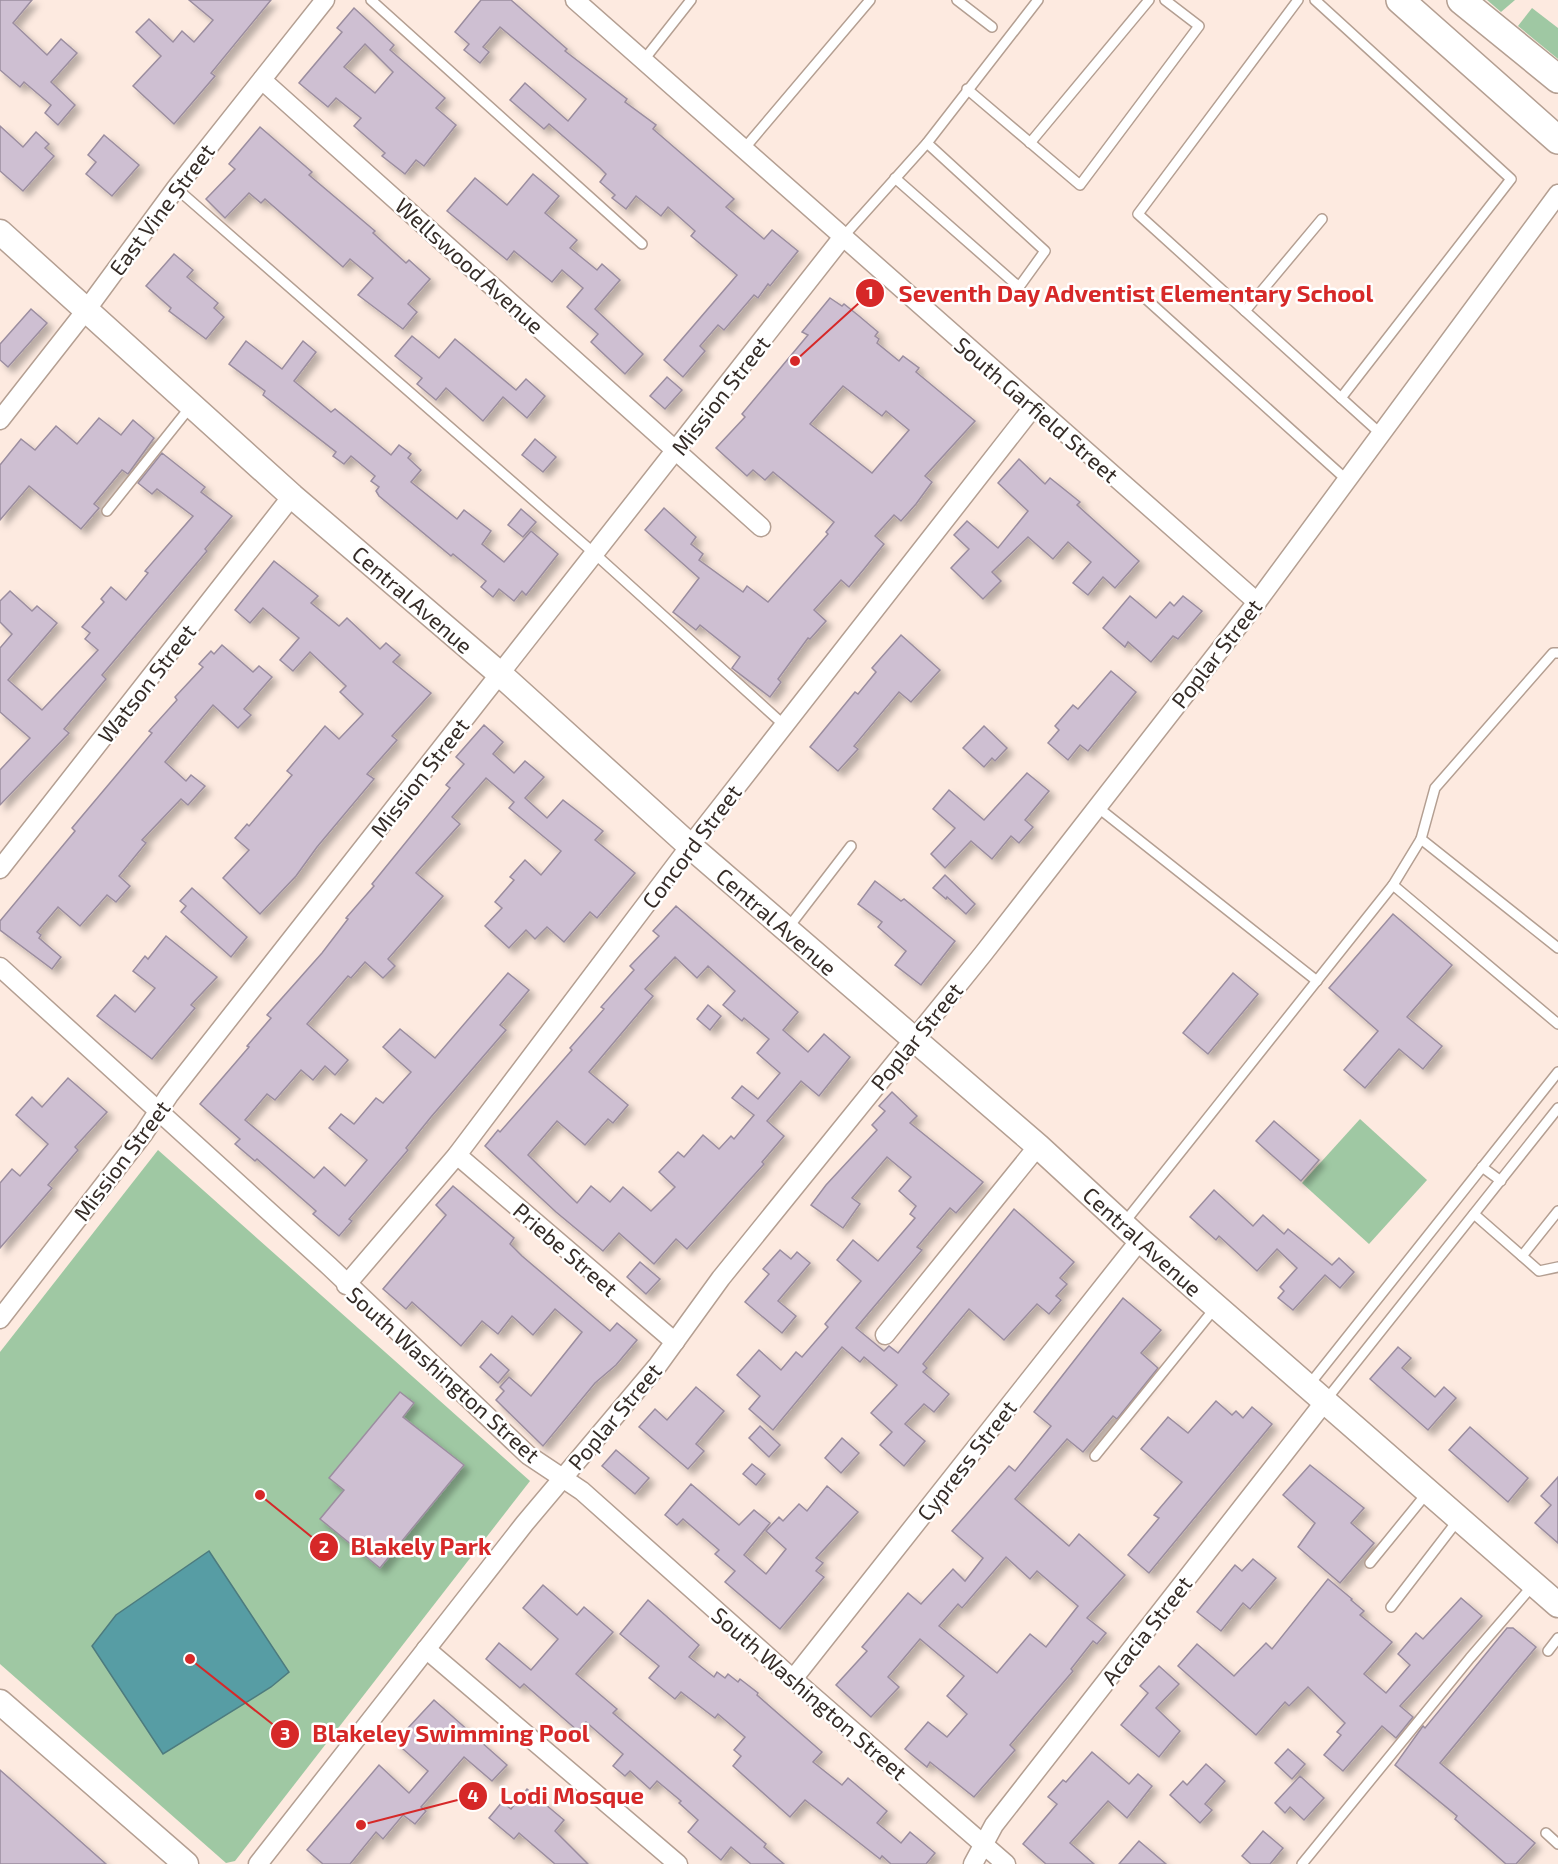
<svg xmlns="http://www.w3.org/2000/svg" width="1558" height="1864" viewBox="0 0 1558 1864" font-family="'Exo 2',sans-serif">
<style>
.green{fill:#9fc8a3}
.water{fill:#579da4;stroke:#4d7b7e;stroke-width:1.5}
.building{fill:#cebfd2;stroke:#9b8d9f;stroke-width:1.5;fill-rule:evenodd;filter:url(#shadow)}
.lines{fill:none;stroke-linecap:round;stroke-linejoin:round}
.service-casing{stroke:#b49f92;stroke-width:12}
.minor-casing{stroke:#b49f92;stroke-width:21}
.tertiary-casing{stroke:#b49f92;stroke-width:27}
.secondary-casing{stroke:#b49f92;stroke-width:30}
.service{stroke:#fff;stroke-width:9}
.minor{stroke:#fff;stroke-width:18}
.tertiary{stroke:#fff;stroke-width:24}
.secondary{stroke:#fff;stroke-width:27}
.labels{text-anchor:middle;dominant-baseline:central;stroke-width:5;stroke-linejoin:round;paint-order:stroke}
.street-label{font-size:22px;fill:#352c27;stroke:#fff}
.leader{fill:none;stroke:#d62828;stroke-width:2}
.callout-dot{fill:#d62828;stroke:#fff;stroke-width:2}
.mark-label{font-size:18px;text-anchor:middle;font-weight:bold;fill:#fff}
.callout-label{font-size:24px;text-anchor:middle;font-weight:bold;fill:#d62828;stroke:#fff;stroke-width:5;stroke-linejoin:round;paint-order:stroke}
</style>
<defs>
<filter id="shadow"><feDropShadow dx="5.5" dy="5.5" stdDeviation="3" flood-color="#0004"/></filter>
</defs>
<rect width="100%" height="100%" fill="#fdeae0"/>
<!-- green -->
<g class="green">
<polygon points="1487,0 1515,0 1501,12"/>
<polygon points="1532,8 1558,28 1558,59 1518,26"/>
<polygon points="1360,1119 1427,1180 1369,1244 1302,1183"/>
<polygon points="158,1150 530,1481 235,1861 226,1863 0,1664 0,1352"/>
</g>
<!-- water -->
<polygon class="water" points="209,1551 289,1672 271,1687 163,1754 92,1646 116,1615"/>
<!-- building -->
<g class="building">
<polygon points="0,0 32,0 13,23 47,55 61,39 77,53 51,82 75,105 58,125 45,113 51,105 24,82 20,87 0,70"/>
<polygon points="189,0 271,0 211,73 215,76 174,124 133,86 161,56 136,32 149,19 173,42 182,31 194,42 213,20"/>
<polygon points="481,0 511,0 567,49 565,51 627,99 625,102 656,125 653,129 734,199 726,207 764,239 772,230 798,251 770,286 768,284 758,298 754,295 724,330 718,325 700,346 705,351 683,377 664,360 737,275 691,236 695,231 668,207 661,216 636,196 626,209 612,198 615,195 600,182 606,174 600,168 549,124 544,129 510,100 525,83 568,121 586,99 500,27 483,47 489,52 480,63 464,50 469,44 455,32"/>
<path d="M354,8L394,45L390,50L445,98L436,108L456,125L424,166L416,160L405,174L382,156L385,153L354,126L361,118L336,98L328,107L299,83L342,32L337,28ZM365,44L393,72L375,93L344,67Z"/>
<polygon points="0,126 23,147 36,132 49,144 45,148 54,156 23,191 0,171"/>
<polygon points="260,127 312,172 309,175 375,231 373,233 406,263 409,260 430,279 408,304 417,312 403,329 358,295 373,278 350,259 343,267 265,199 261,203 249,193 225,218 206,199 235,169 229,164"/>
<polygon points="104,135 139,165 112,196 86,174 96,162 88,155"/>
<polygon points="533,174 559,196 545,213 577,240 570,248 597,270 602,264 620,280 595,309 643,354 625,374 591,342 598,334 567,307 583,288 562,270 552,282 514,251 507,260 447,211 475,178 507,205"/>
<polygon points="174,254 193,270 187,277 218,303 214,308 224,317 206,339 169,311 171,308 146,286"/>
<path d="M830,298L842,306L844,304L859,316L878,332L875,336L879,339L877,343L899,361L903,356L919,368L916,372L975,421L925,476L932,482L916,504L901,521L894,515L875,536L884,544L864,569L849,587L841,580L814,610L826,621L810,639L808,638L778,679L781,682L770,697L732,668L740,657L700,625L696,630L673,612L699,578L645,530L664,508L696,537L691,544L703,554L699,560L743,592L747,586L768,602L828,534L826,532L834,522L773,472L765,480L753,470L747,476L716,448L745,417L742,414L808,335L802,332ZM843,386L882,416L886,411L909,430L872,473L810,424Z"/>
<polygon points="31,309 47,323 8,367 0,360 0,344"/>
<polygon points="412,336 439,358 455,339 516,390 526,379 545,396 527,418 503,397 483,421 446,388 436,400 417,384 422,378 395,356"/>
<polygon points="246,341 282,369 303,341 316,352 294,381 331,412 335,409 391,455 399,445 411,454 408,458 421,470 411,482 457,519 464,510 491,531 482,544 504,562 531,531 558,554 526,595 522,591 514,601 499,589 493,597 481,587 486,581 453,554 451,556 379,496 376,491 379,487 371,481 375,476 351,456 344,464 333,456 336,452 263,395 265,391 229,364"/>
<polygon points="667,377 682,390 665,409 650,396"/>
<polygon points="99,418 121,435 133,420 154,438 128,474 122,470 94,504 99,508 81,529 29,486 0,520 0,465 21,439 35,450 56,426 77,444"/>
<polygon points="535,439 556,457 543,472 522,455"/>
<polygon points="162,453 205,487 201,492 232,516 205,549 207,551 102,675 106,679 64,729 69,733 0,805 0,770 30,738 0,712 0,648 12,634 0,622 0,601 10,591 32,611 37,606 57,623 8,680 42,710 98,650 85,639 90,633 82,627 104,602 101,599 111,587 126,600 148,573 145,571 193,516 157,489 152,494 138,483"/>
<polygon points="1019,459 1045,484 1050,478 1080,502 1077,505 1139,561 1115,588 1103,577 1088,595 1073,583 1091,562 1068,542 1053,559 1028,537 992,572 1001,581 983,599 951,568 969,549 954,535 967,521 998,548 1028,511 998,483"/>
<polygon points="521,509 536,522 523,537 508,525"/>
<polygon points="274,561 318,596 311,603 339,626 347,618 380,649 386,643 400,655 393,662 431,693 392,736 397,740 367,774 374,779 317,847 296,876 260,914 223,878 249,850 235,838 247,824 249,826 292,775 287,771 325,726 339,739 363,714 340,692 346,686 310,652 293,671 280,660 299,638 263,608 250,623 235,610"/>
<polygon points="1130,596 1156,618 1170,602 1174,606 1183,596 1202,611 1178,639 1173,636 1151,662 1128,642 1125,647 1103,628"/>
<polygon points="901,635 940,670 911,702 899,692 854,746 858,749 838,771 810,747 855,692 858,694 876,672 872,668"/>
<polygon points="222,645 253,672 259,666 272,677 244,709 251,715 238,728 213,705 165,762 186,781 191,775 205,786 188,805 181,799 142,840 146,843 119,876 130,886 116,902 107,895 80,926 58,907 37,932 41,935 39,938 61,957 52,969 0,930 0,921 75,831 72,828 152,733 149,731 177,700 175,697 203,667 199,664 211,651 214,654"/>
<polygon points="1111,671 1136,692 1088,751 1080,745 1068,760 1048,743 1059,730 1055,726 1073,705 1078,709"/>
<polygon points="484,725 503,742 493,754 514,773 525,761 544,777 525,798 547,818 563,800 603,831 595,840 635,873 597,918 590,912 564,942 547,927 535,939 526,930 509,948 485,926 502,908 495,902 514,880 510,877 525,860 541,875 561,851 509,808 514,802 486,778 452,817 460,824 416,873 443,896 388,959 395,966 383,978 365,962 351,978 348,976 307,1024 348,1060 335,1075 325,1066 313,1080 301,1070 275,1100 267,1094 245,1120 314,1178 324,1167 345,1186 367,1160 329,1128 341,1114 354,1124 376,1098 383,1103 411,1072 383,1047 400,1029 435,1058 508,973 529,990 500,1025 506,1030 431,1117 406,1148 408,1150 349,1219 352,1221 339,1236 313,1214 316,1211 257,1159 255,1161 235,1144 240,1139 200,1104 249,1047 247,1046 271,1018 267,1015 322,953 348,919 346,918 374,886 372,884 450,788 446,785 464,764 456,757"/>
<polygon points="984,726 1007,748 995,761 992,758 984,767 963,748"/>
<polygon points="1027,773 1049,791 1025,820 1033,827 1019,843 1011,836 992,859 971,841 945,868 931,854 955,828 933,809 949,790 984,820"/>
<polygon points="945,875 975,904 966,914 947,897 946,899 933,888"/>
<polygon points="875,881 901,901 904,899 955,941 921,985 895,965 906,951 878,927 882,922 858,904"/>
<polygon points="192,888 247,937 231,957 181,912 186,906 180,901"/>
<path d="M676,906L798,1012L783,1030L808,1052L824,1034L850,1057L819,1096L801,1081L767,1121L784,1136L762,1162L764,1164L687,1249L676,1239L654,1264L619,1233L603,1251L556,1212L485,1146L498,1130L500,1132L572,1050L570,1048L604,1009L601,1007L634,970L630,966L659,936L653,931ZM675,957L697,978L708,966L735,991L723,1005L742,1021L744,1018L769,1039L757,1053L780,1073L758,1099L742,1086L732,1098L754,1115L734,1139L731,1136L719,1149L703,1135L684,1157L678,1152L659,1172L675,1187L651,1211L623,1187L610,1202L591,1186L577,1203L528,1155L557,1121L585,1145L608,1119L613,1123L628,1105L589,1072L653,996L645,989Z"/>
<polygon points="1393,914 1452,965 1407,1017 1442,1046 1423,1069 1399,1049 1365,1088 1344,1070 1378,1031 1329,988"/>
<polygon points="166,936 217,977 191,1005 195,1008 152,1059 97,1016 115,995 135,1012 155,988 133,971 145,956 148,959"/>
<polygon points="1233,973 1258,994 1208,1054 1183,1033"/>
<polygon points="708,1005 721,1016 710,1030 697,1019"/>
<polygon points="68,1078 107,1112 75,1147 78,1150 48,1185 52,1188 0,1248 0,1183 12,1169 20,1176 48,1144 16,1115 32,1097 42,1107"/>
<polygon points="892,1092 917,1116 910,1123 983,1182 956,1213 950,1208 917,1247 922,1250 856,1328 884,1351 889,1346 898,1353 1014,1209 1074,1262 1060,1278 1067,1284 1056,1296 1061,1300 1049,1314 1037,1304 1004,1340 969,1309 923,1364 927,1368 923,1372 949,1394 934,1412 924,1404 905,1424 925,1441 904,1466 880,1445 892,1432 871,1413 897,1385 864,1357 860,1362 842,1347 773,1430 749,1409 760,1396 737,1375 759,1350 781,1370 796,1352 802,1357 828,1327 825,1324 861,1281 837,1260 853,1240 878,1261 915,1218 910,1214 916,1206 899,1191 911,1177 887,1157 852,1198 860,1204 843,1228 811,1205 826,1185 877,1130 872,1125 885,1111 879,1106"/>
<polygon points="1274,1121 1319,1160 1301,1181 1256,1141"/>
<polygon points="453,1186 514,1238 510,1244 522,1256 610,1331 617,1323 637,1340 616,1365 595,1383 543,1446 496,1400 504,1391 500,1387 509,1377 531,1396 582,1332 555,1309 533,1335 512,1316 498,1334 482,1321 461,1346 412,1302 406,1309 383,1289 446,1215 436,1205"/>
<polygon points="1214,1190 1253,1226 1263,1215 1284,1234 1288,1229 1332,1265 1339,1258 1354,1272 1340,1288 1325,1275 1293,1310 1278,1298 1284,1291 1280,1287 1297,1268 1277,1249 1257,1271 1219,1236 1216,1240 1190,1217"/>
<polygon points="780,1250 791,1259 797,1252 810,1263 778,1301 796,1316 782,1333 745,1302 769,1274 763,1269"/>
<polygon points="640,1262 660,1279 646,1294 627,1277"/>
<path d="M1123,1298L1161,1330L1141,1353L1158,1368L1117,1419L1113,1416L1083,1452L1067,1439L1015,1499L1069,1546L1079,1534L1125,1575L1087,1618L1106,1633L1097,1644L1093,1641L1071,1669L1073,1671L1010,1745L1015,1750L974,1797L930,1762L927,1767L905,1749L928,1722L947,1737L967,1714L947,1696L964,1676L920,1639L888,1677L899,1687L871,1717L836,1685L867,1651L862,1647L908,1593L921,1604L953,1569L965,1581L983,1558L952,1531L1009,1466L1015,1471L1051,1426L1034,1412ZM1006,1557L1030,1579L1037,1571L1078,1606L1046,1647L1030,1634L997,1673L939,1626L958,1604L962,1608Z"/>
<polygon points="1398,1347 1411,1358 1402,1368 1435,1397 1444,1387 1456,1398 1428,1430 1370,1379"/>
<polygon points="491,1354 509,1370 498,1383 480,1367"/>
<polygon points="696,1387 724,1411 696,1444 704,1451 688,1469 639,1427 655,1409 667,1420"/>
<polygon points="400,1392 414,1403 403,1417 464,1465 380,1568 320,1519 344,1490 329,1478"/>
<polygon points="1216,1401 1232,1415 1236,1411 1243,1418 1252,1407 1272,1424 1149,1573 1128,1555 1159,1518 1154,1515 1182,1482 1141,1449 1168,1417 1188,1433"/>
<polygon points="760,1426 780,1445 769,1457 749,1438"/>
<polygon points="1470,1427 1528,1478 1508,1502 1449,1450"/>
<polygon points="842,1438 859,1453 841,1473 825,1458"/>
<polygon points="616,1450 649,1478 635,1494 602,1466"/>
<polygon points="752,1464 765,1474 756,1485 743,1474"/>
<polygon points="1310,1465 1364,1508 1351,1523 1374,1543 1340,1583 1298,1547 1315,1523 1283,1495"/>
<polygon points="1558,1477 1558,1543 1535,1523 1551,1505 1541,1496"/>
<polygon points="691,1484 739,1525 754,1510 770,1523 744,1555 766,1574 786,1549 766,1531 779,1517 783,1521 799,1504 807,1511 827,1486 858,1512 816,1558 823,1563 816,1571 824,1577 780,1629 725,1582 735,1571 715,1554 719,1550 683,1519 677,1525 665,1515"/>
<polygon points="1253,1559 1276,1578 1250,1609 1243,1603 1221,1631 1197,1612 1235,1565 1242,1571"/>
<polygon points="1328,1579 1352,1599 1351,1600 1364,1611 1360,1615 1392,1642 1364,1674 1386,1693 1410,1665 1398,1654 1416,1633 1423,1639 1461,1598 1482,1616 1400,1706 1413,1717 1396,1738 1382,1726 1343,1771 1324,1755 1341,1735 1337,1732 1345,1723 1308,1687 1289,1706 1285,1702 1256,1735 1178,1666 1197,1644 1234,1676 1266,1643 1272,1649"/>
<polygon points="543,1585 577,1615 584,1607 613,1632 576,1674 617,1709 613,1713 766,1844 764,1847 784,1864 751,1864 731,1847 721,1860 688,1832 698,1820 679,1803 681,1801 657,1781 650,1789 630,1771 625,1776 613,1766 623,1754 586,1722 578,1731 524,1684 520,1688 486,1659 499,1643 531,1670 558,1639 523,1608"/>
<polygon points="648,1600 699,1645 689,1657 714,1677 717,1672 725,1678 728,1674 738,1682 740,1679 758,1693 757,1695 822,1752 813,1762 842,1785 848,1778 887,1811 877,1823 901,1843 910,1832 935,1853 926,1864 891,1864 882,1856 880,1859 805,1800 790,1817 733,1766 741,1756 734,1750 745,1737 718,1714 715,1718 681,1692 675,1699 649,1678 659,1666 620,1634"/>
<polygon points="1507,1628 1513,1628 1536,1647 1440,1763 1535,1843 1516,1864 1506,1864 1455,1819 1457,1816 1395,1765 1423,1726 1425,1728"/>
<polygon points="1159,1666 1179,1684 1156,1708 1180,1731 1159,1757 1121,1725 1148,1693 1140,1686"/>
<polygon points="434,1700 507,1765 492,1781 464,1757 421,1807 426,1811 415,1824 403,1815 383,1839 376,1832 350,1864 323,1864 307,1850 379,1765 409,1793 428,1771 395,1742"/>
<polygon points="1288,1749 1305,1764 1292,1779 1275,1763"/>
<polygon points="1092,1752 1129,1784 1138,1774 1152,1786 1127,1818 1108,1801 1070,1843 1094,1864 1046,1864 1023,1844 1057,1804 1048,1797 1063,1780 1066,1782"/>
<polygon points="1206,1764 1225,1781 1205,1804 1212,1810 1200,1823 1170,1795 1183,1781 1187,1785"/>
<polygon points="0,1770 106,1864 0,1864"/>
<polygon points="1300,1776 1324,1798 1304,1820 1290,1807 1285,1813 1275,1803"/>
<polygon points="527,1789 564,1820 555,1831 588,1864 555,1864 519,1833 514,1839 489,1818 502,1802 511,1809"/>
<polygon points="1263,1831 1283,1848 1270,1864 1251,1864 1242,1856"/>
<polygon points="1139,1841 1166,1864 1119,1864"/>
</g>
<g class="lines">
<defs>
<g id="service">
<polyline points="371,0 642,244"/>
<polyline points="957,0 992,27"/>
<polyline points="1298,0 1138,214 1382,435"/>
<polyline points="1315,0 1511,179 1341,398"/>
<polyline points="643,61 691,0"/>
<polyline points="967,89 1080,185 1199,26 1165,0"/>
<polyline points="1030,143 1149,0"/>
<polyline points="743,150 870,0"/>
<polyline points="895,178 1019,287 1045,251 927,143"/>
<polyline points="176,188 595,554 784,725"/>
<polyline points="842,238 927,143 1038,0"/>
<polyline points="1145,298 1348,481"/>
<polyline points="1245,311 1322,219"/>
<polyline points="107,511 191,406"/>
<polyline points="1096,806 1317,981"/>
<polyline points="1421,839 1435,788 1553,653 1558,653"/>
<polyline points="1393,885 1421,839 1558,948"/>
<polyline points="788,928 851,846"/>
<polyline points="1482,1167 1501,1181"/>
<polyline points="1474,1214 1539,1271 1558,1267"/>
<polyline points="1124,1223 1393,885 1558,1024"/>
<polyline points="1522,1256 1558,1211"/>
<polyline points="1309,1385 1558,1072"/>
<polyline points="1326,1400 1558,1108"/>
<polyline points="1095,1456 1215,1308"/>
<polyline points="1370,1563 1427,1493"/>
<polyline points="1391,1607 1458,1520"/>
<polyline points="1548,1651 1558,1638"/>
<polyline points="1546,1833 1558,1844"/>
<polyline points="1302,1864 1470,1658 1534,1584"/>
</g>
<g id="minor">
<polyline points="575,0 1257,602"/>
<polyline points="262,80 761,527"/>
<polyline points="0,420 87,309 176,188 325,0"/>
<polyline points="0,869 292,496"/>
<polyline points="0,967 329,1266 528,1455 582,1491 793,1679 1006,1864"/>
<polyline points="457,1155 675,1342"/>
<polyline points="346,1285 457,1155 690,846 1034,406"/>
<polyline points="0,1319 144,1133 169,1095 842,238"/>
<polyline points="885,1335 1038,1146"/>
<polyline points="426,1649 678,1864"/>
<polyline points="793,1679 1140,1240"/>
<polyline points="258,1864 525,1523 658,1365 721,1278 983,954 1257,602 1558,194"/>
<polyline points="973,1864 994,1825 1326,1400"/>
</g>
<g id="tertiary">
<polyline points="0,232 292,496 500,674 690,846 1038,1146 1140,1240 1558,1605"/>
<polyline points="0,1702 186,1864"/>
</g>
<g id="secondary">
<polyline points="1400,0 1558,140"/>
<polyline points="1461,0 1558,79"/>
</g>
</defs>
<!-- service casing -->
<use href="#service" class="service-casing"/>
<!-- minor casing -->
<use href="#minor" class="minor-casing"/>
<!-- tertiary casing -->
<use href="#tertiary" class="tertiary-casing"/>
<!-- secondary casing -->
<use href="#secondary" class="secondary-casing"/>
<!-- service -->
<use href="#service" class="service"/>
<!-- minor -->
<use href="#minor" class="minor"/>
<!-- tertiary -->
<use href="#tertiary" class="tertiary"/>
<!-- secondary -->
<use href="#secondary" class="secondary"/>
</g>
<g class="labels">
<!-- street labels -->
<g class="street-label">
<text transform="translate(161 209) rotate(-53)">East Vine Street</text>
<text transform="translate(470 265) rotate(42)">Wellswood Avenue</text>
<text transform="translate(720 395) rotate(-52)">Mission Street</text>
<text transform="translate(1037 409) rotate(41)">South Garfield Street</text>
<text transform="translate(413 599) rotate(41)">Central Avenue</text>
<text transform="translate(1216 653) rotate(-52)">Poplar Street</text>
<text transform="translate(146 683) rotate(-52)">Watson Street</text>
<text transform="translate(419 777) rotate(-52)">Mission Street</text>
<text transform="translate(691 846) rotate(-53)">Concord Street</text>
<text transform="translate(777 921) rotate(41)">Central Avenue</text>
<text transform="translate(916 1036) rotate(-51)">Poplar Street</text>
<text transform="translate(121 1160) rotate(-53)">Mission Street</text>
<text transform="translate(1143 1241) rotate(42)">Central Avenue</text>
<text transform="translate(566 1249) rotate(41)">Priebe Street</text>
<text transform="translate(444 1374) rotate(42)">South Washington Street</text>
<text transform="translate(614 1416) rotate(-50)">Poplar Street</text>
<text transform="translate(966 1460) rotate(-52)">Cypress Street</text>
<text transform="translate(1146 1630) rotate(-52)">Acacia Street</text>
<text transform="translate(810 1693) rotate(41)">South Washington Street</text>
</g>
</g>
<!-- callouts -->
<path class="leader" d="M795 361L870 293M260 1495L324 1547M190 1659L285 1734M361 1825L473 1796"/>
<g class="callout-dot">
<circle cx="795" cy="361" r="6"/>
<circle cx="260" cy="1495" r="6"/>
<circle cx="190" cy="1659" r="6"/>
<circle cx="361" cy="1825" r="6"/>
<circle cx="870" cy="293" r="15"/>
<circle cx="324" cy="1547" r="15"/>
<circle cx="285" cy="1734" r="15"/>
<circle cx="473" cy="1796" r="15"/>
</g>
<g class="mark-label">
<text x="870" y="299">1</text>
<text x="324" y="1553">2</text>
<text x="285" y="1740">3</text>
<text x="473" y="1802">4</text>
</g>
<g class="callout-label">
<text x="1136" y="302">Seventh Day Adventist Elementary School</text>
<text x="421" y="1555">Blakely Park</text>
<text x="451" y="1742">Blakeley Swimming Pool</text>
<text x="572" y="1804">Lodi Mosque</text>
</g>
</svg>
